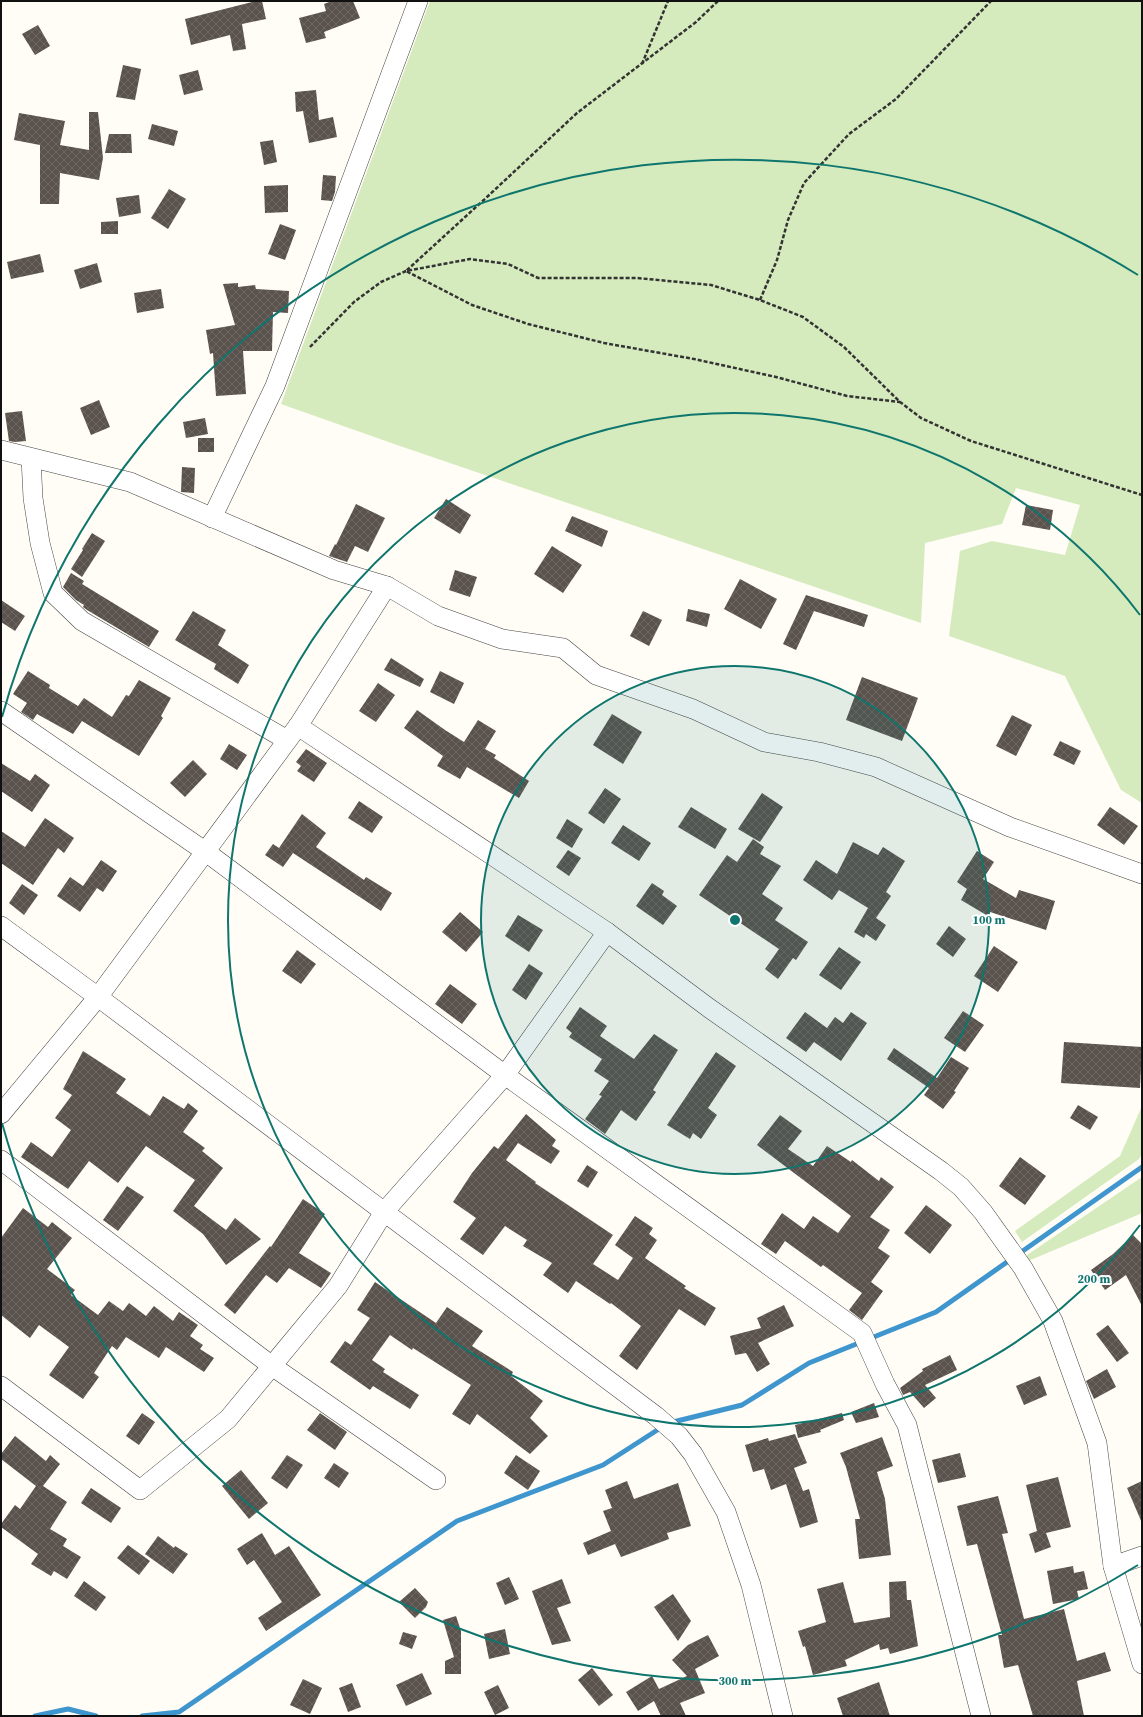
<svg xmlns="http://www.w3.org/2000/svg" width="1143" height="1717" viewBox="0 0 1143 1717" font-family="'Source Serif 4',serif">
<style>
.grass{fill:#d5ebbd}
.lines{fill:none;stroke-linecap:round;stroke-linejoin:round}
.stream{stroke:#3f96cf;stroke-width:5}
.building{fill:url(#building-cross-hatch)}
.minor-casing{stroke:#444;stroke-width:20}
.path{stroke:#333;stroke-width:2.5;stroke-dasharray:4 2;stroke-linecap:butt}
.minor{stroke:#fff;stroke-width:19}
.ring{fill:none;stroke:#0f766e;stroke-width:2}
.centre{fill:#0f766e;stroke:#fff;stroke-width:2}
.ring-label{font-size:12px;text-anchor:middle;font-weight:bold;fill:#0f766e;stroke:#fff;stroke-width:4;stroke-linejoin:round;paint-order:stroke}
</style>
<defs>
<pattern id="building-cross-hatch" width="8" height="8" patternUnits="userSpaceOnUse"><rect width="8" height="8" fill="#5a524d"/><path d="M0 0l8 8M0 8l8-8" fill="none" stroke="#6d6662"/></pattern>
</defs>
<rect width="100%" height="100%" fill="#fffdf5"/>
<!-- grass -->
<g class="grass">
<polygon points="430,1 1142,1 1142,803 1121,790 1065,676 949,636 960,551 992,541 1065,555 1080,505 1016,488 1002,524 925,543 921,623 397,445 281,404"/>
<polygon points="1142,1106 1142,1154 1139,1159 1022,1242 1015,1231 1120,1156"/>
<polygon points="1142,1177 1142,1212 1140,1214 1028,1261 1027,1255"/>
</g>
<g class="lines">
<!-- stream -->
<g class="stream">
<polyline points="669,1423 742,1405 809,1363 936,1312 1142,1167"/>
<polyline points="35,1716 68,1709 96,1716"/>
<polyline points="142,1716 179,1712 457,1521 603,1465 662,1427"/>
</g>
</g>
<!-- building -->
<g class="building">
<polygon points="256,1 262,1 266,19 242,24 246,49 233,51 230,35 191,45 185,19"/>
<polygon points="332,1 353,1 360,18 324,32 326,38 306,43 299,18 326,11 324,4"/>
<polygon points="38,25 50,46 35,55 22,34"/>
<polygon points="123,65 141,69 135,100 116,97"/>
<polygon points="198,70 203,90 184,95 179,75"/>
<polygon points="316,90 319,120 333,117 337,137 309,143 303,111 296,112 295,92"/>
<polygon points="89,112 98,112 103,158 99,180 60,173 59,204 40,204 40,145 14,140 19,113 65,121 60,145 89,150"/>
<polygon points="152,124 178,131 174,146 148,139"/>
<polygon points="109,134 131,134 132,153 105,153"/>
<polygon points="273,140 277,162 264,165 260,142"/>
<polygon points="323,175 336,176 335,192 332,201 321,200"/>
<polygon points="288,185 288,212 265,213 264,186"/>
<polygon points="169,189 186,199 168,229 151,218"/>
<polygon points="139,195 141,213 119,217 116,198"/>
<polygon points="118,221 118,234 101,234 101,222"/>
<polygon points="280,224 296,230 285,260 268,254"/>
<polygon points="40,254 44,272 11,279 7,262"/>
<polygon points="97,263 102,282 80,289 74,270"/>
<polygon points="238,283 238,287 255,285 256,289 289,291 288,313 273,312 272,351 243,351 246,394 216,396 213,353 210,354 206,330 235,325 223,284"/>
<polygon points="161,289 164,308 137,313 134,293"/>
<polygon points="99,400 110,427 91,435 80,408"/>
<polygon points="22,411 26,441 15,442 9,441 5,413"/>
<polygon points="205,418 208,434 186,438 183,422"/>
<rect x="198" y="438" width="16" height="14"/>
<polygon points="182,467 195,468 194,493 181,492"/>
<polygon points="446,499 471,515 460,534 434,518"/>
<polygon points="356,504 385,518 368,552 355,546 347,562 329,556 335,544 336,545"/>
<polygon points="1026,505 1053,510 1050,530 1022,525"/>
<polygon points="572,516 608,531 602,547 565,531"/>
<polygon points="92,533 105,541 82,577 71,569 83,550 82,549"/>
<polygon points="552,546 582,565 563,593 534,574"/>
<polygon points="455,570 477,577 470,597 449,590"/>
<polygon points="71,573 84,581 82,584 159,631 149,647 87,610 83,607 84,605 76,600 63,587"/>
<polygon points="740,579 777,599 761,629 724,609"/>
<polygon points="806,595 868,615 864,627 814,611 796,650 783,644"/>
<polygon points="1,600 25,616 15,631 1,622"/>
<polygon points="688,609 710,614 707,627 686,621"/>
<polygon points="193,611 226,630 218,645 249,665 238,684 214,669 216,664 175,640"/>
<polygon points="643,611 662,620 649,646 630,636"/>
<polygon points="391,658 424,679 420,687 384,670"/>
<polygon points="28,671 50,685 49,688 78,706 84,698 112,717 126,695 129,696 139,680 171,698 161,716 163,718 139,756 82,721 73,734 37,714 33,720 21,712 27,703 13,694"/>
<polygon points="440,671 464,683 454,704 430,692"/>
<polygon points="862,677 918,698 902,741 846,720"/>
<polygon points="378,683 395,695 376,722 359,711"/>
<polygon points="417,710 445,730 464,742 478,720 496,731 485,749 496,755 494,758 529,781 519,798 467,767 460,779 437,766 443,756 404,728"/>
<polygon points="612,714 642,732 623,764 593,745"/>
<polygon points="1012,715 1032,725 1016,756 996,746"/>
<polygon points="1060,741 1081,751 1074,765 1053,755"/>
<polygon points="229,744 247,755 237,770 220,759"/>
<polygon points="306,749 327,763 314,782 297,771 301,766 296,762"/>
<polygon points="193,760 207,774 185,797 170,783"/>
<polygon points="1,763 30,781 35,774 50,785 32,812 1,791"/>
<polygon points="605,788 621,799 604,824 588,813"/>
<polygon points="762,793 783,807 760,842 738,829"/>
<polygon points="359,801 383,817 372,833 348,818"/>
<polygon points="691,807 727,829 715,849 678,827"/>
<polygon points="1110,807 1138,826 1124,845 1097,825"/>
<polygon points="302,814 326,833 316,847 364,880 366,877 392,893 381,911 293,853 283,867 265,855 273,844 279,848"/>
<polygon points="45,818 74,838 64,853 58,848 33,885 1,863 1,831 25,847"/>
<polygon points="567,819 583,829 572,848 556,838"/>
<polygon points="623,825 651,843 639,861 611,843"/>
<polygon points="753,839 764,847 760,854 781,866 762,894 783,908 775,920 808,942 796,960 793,958 778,979 765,969 779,949 699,895 727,855 737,862"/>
<polygon points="853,842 878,855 883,847 905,861 886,892 891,896 876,918 886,925 876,941 866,934 864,938 854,932 868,908 839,890 832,900 803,880 816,860 837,874"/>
<polygon points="568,850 581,858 569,876 556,867"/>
<polygon points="977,851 994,862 983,879 1016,898 1019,890 1055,901 1046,930 990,912 988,916 961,900 967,889 957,882"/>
<polygon points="101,860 117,871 103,892 97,888 80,912 57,896 70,877 83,886"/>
<polygon points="652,883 664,891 662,895 677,906 663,925 636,906"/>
<polygon points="22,884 38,895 24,915 9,903"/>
<polygon points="460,912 483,932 466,952 442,932"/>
<polygon points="518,915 543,930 529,952 505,936"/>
<polygon points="949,926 966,939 953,957 936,944"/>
<polygon points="994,946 1018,962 998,992 974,976"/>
<polygon points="839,947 861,962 841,990 819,975"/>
<polygon points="297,950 316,964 301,984 282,971"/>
<polygon points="529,964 543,973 526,1000 512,990"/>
<polygon points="450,984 477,1004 462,1024 435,1004"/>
<polygon points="580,1007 607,1026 600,1036 634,1059 654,1034 678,1050 653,1090 656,1092 636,1121 621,1110 605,1134 585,1119 602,1096 599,1095 609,1081 594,1071 602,1059 569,1037 572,1033 566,1028"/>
<polygon points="963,1011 984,1025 965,1052 944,1038"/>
<polygon points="805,1012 827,1028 835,1017 843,1023 851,1012 867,1023 841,1061 814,1042 806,1052 786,1038"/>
<polygon points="1064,1042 1142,1047 1140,1088 1061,1083"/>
<polygon points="894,1048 937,1078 951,1057 969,1068 954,1091 956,1092 943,1109 924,1095 929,1088 887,1059"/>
<polygon points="83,1051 126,1079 116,1093 150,1116 163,1096 184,1109 188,1103 198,1111 183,1132 205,1148 202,1151 223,1168 194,1206 226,1230 235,1218 261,1239 226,1265 203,1234 173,1211 195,1180 146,1146 118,1183 89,1161 68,1189 21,1157 31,1142 52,1157 71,1130 55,1118 72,1095 63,1089"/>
<polygon points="716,1052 736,1066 708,1108 717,1115 701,1139 693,1133 690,1139 667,1125"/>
<polygon points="1078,1105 1098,1117 1090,1130 1070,1118"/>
<polygon points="526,1114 556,1140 552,1146 560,1151 551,1164 518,1143 506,1160 536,1182 535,1183 613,1235 593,1264 618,1280 633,1258 615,1245 635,1216 653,1228 649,1234 657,1240 645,1258 686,1286 684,1288 716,1308 705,1326 679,1309 637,1370 619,1356 641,1326 611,1303 610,1304 576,1281 568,1293 543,1275 552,1263 523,1246 527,1240 505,1226 483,1255 460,1239 476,1218 453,1202 472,1173 494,1146 498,1149"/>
<polygon points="780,1115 802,1131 788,1149 813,1166 827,1146 851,1162 852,1160 879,1181 881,1177 894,1187 870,1217 890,1230 878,1248 890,1256 871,1282 883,1291 862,1320 849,1310 862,1293 823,1265 821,1267 785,1241 776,1254 761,1244 782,1213 804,1229 813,1216 838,1233 851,1216 757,1145"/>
<polygon points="1020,1157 1046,1176 1025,1205 999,1186"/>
<polygon points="587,1165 598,1172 588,1188 577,1181"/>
<polygon points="127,1186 144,1197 118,1231 103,1220"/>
<polygon points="303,1199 325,1214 299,1253 331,1273 321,1288 289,1268 277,1283 266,1275 235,1314 224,1305 270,1246 271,1247"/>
<polygon points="926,1205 952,1225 930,1254 904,1233"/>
<polygon points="23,1208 48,1227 52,1222 72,1238 47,1269 75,1290 71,1295 98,1315 109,1301 123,1311 129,1303 146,1316 154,1306 173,1321 179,1312 198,1325 190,1336 203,1345 200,1349 214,1358 204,1372 166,1347 159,1358 126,1337 117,1350 112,1346 94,1373 99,1377 83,1399 49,1375 69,1347 39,1325 30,1338 1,1315 1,1238"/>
<polygon points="1133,1235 1142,1244 1142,1306 1126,1275 1105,1290 1091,1270 1113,1254"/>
<polygon points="375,1282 436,1323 447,1307 483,1331 472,1346 513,1372 511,1376 543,1401 530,1418 548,1436 530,1454 477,1414 470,1425 452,1414 471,1385 413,1348 412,1350 390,1335 372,1360 385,1369 383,1372 419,1395 410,1409 373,1386 370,1390 330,1362 345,1341 351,1345 370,1318 357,1310"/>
<polygon points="784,1305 794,1326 758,1343 770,1364 757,1372 746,1353 735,1355 730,1336 761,1328 757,1318"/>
<polygon points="1108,1325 1129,1353 1117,1362 1096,1334"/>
<polygon points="950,1355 957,1370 925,1385 936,1398 924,1408 910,1392 903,1395 900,1388 923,1371 922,1369"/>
<polygon points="1107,1369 1116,1387 1094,1399 1086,1381"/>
<polygon points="1040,1376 1047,1395 1024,1405 1016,1386"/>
<polygon points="874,1403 879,1417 856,1423 851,1412"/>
<polygon points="142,1413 155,1422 139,1445 126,1436"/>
<polygon points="320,1413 347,1432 335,1450 307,1430"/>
<polygon points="842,1413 844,1420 820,1430 821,1432 798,1438 795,1425"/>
<polygon points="795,1434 807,1463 794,1468 803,1491 809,1489 818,1522 800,1528 786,1484 771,1490 764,1469 753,1472 745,1445 768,1438 769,1441"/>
<polygon points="15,1436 46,1461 50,1455 60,1464 43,1486 67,1502 50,1529 67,1539 63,1546 81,1557 67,1579 54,1571 51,1576 31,1564 38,1554 1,1527 1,1524 15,1505 20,1509 36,1486 1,1459 1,1454"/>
<polygon points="882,1437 893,1466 877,1472 885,1499 891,1555 859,1559 855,1519 860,1519 846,1467 840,1453"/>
<polygon points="960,1453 966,1477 938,1483 932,1460"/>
<polygon points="287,1455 303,1465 287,1489 271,1478"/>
<polygon points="516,1455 540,1471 528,1490 504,1473"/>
<polygon points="334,1463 349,1473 339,1488 324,1478"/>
<polygon points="241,1470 268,1503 249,1519 222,1486"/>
<polygon points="1058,1477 1071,1527 1046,1533 1051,1547 1035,1553 1029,1534 1037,1531 1026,1485"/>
<polygon points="627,1481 634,1499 678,1483 691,1526 667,1533 669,1539 621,1557 615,1544 588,1555 583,1543 611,1531 603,1511 612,1508 605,1490"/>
<polygon points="1142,1481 1142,1523 1127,1488"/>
<polygon points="91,1488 121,1508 111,1523 81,1503"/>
<polygon points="998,1496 1008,1533 1002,1534 1024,1619 1064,1609 1077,1661 1105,1652 1111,1671 1077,1681 1084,1716 1033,1716 1018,1665 1004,1668 998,1635 1002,1635 977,1544 967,1546 957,1506"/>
<polygon points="262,1533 275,1555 289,1546 321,1595 266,1631 258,1618 282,1602 254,1560 247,1565 237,1549"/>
<polygon points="158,1536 174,1548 175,1546 188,1554 173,1574 145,1554"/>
<polygon points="128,1545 150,1561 139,1575 117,1558"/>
<polygon points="1073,1566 1074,1573 1084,1571 1088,1589 1077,1591 1079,1599 1053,1604 1047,1571"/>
<polygon points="509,1577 519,1599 505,1605 496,1583"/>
<polygon points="562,1579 571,1603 557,1608 571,1641 552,1645 532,1591"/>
<polygon points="84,1581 106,1597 96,1611 74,1596"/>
<polygon points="906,1581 907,1600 911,1600 918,1646 890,1654 888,1648 880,1650 879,1644 845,1660 847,1666 813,1675 805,1646 803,1647 798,1631 826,1622 817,1589 843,1582 854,1623 890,1617 889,1582"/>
<polygon points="415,1588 428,1602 426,1607 415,1618 399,1602"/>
<polygon points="673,1594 691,1621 678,1641 654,1607"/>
<polygon points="456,1616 461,1631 461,1674 445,1674 445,1661 454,1657 443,1620"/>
<polygon points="505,1629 510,1654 489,1659 484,1634"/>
<polygon points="403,1632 417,1636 412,1649 399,1644"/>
<polygon points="708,1635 719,1656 695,1669 705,1693 680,1703 686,1716 661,1716 654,1701 638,1711 626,1692 652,1676 659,1689 687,1676 672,1660 688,1645"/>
<polygon points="592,1668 613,1695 599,1706 578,1680"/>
<polygon points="422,1673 432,1694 406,1706 396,1685"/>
<polygon points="303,1679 322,1688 310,1714 290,1705"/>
<polygon points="879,1682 890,1716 843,1716 837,1698"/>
<polygon points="352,1683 361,1707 348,1712 339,1688"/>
<polygon points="498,1685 509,1708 495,1715 484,1692"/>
</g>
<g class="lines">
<defs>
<g id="minor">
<polyline points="1,450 130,482 334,570 387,586 438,616 502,639 563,648 596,675 693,709 764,742 819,752 876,767 1010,827 1142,874"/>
<polyline points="31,458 33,498 40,543 53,593 82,621 287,740"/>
<polyline points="212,518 275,386 418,1"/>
<polyline points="1,711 206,852 505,1075 862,1333 885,1384 907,1425 981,1716"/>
<polyline points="298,726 607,932 709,1008 941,1171 961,1187 983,1212 1023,1268 1053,1321 1097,1443 1113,1566 1142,1664"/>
<polyline points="1,926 98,997 656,1416 679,1436 693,1454 726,1512 751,1585 783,1716"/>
<polyline points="1,1114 98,997 298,726 387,586"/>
<polyline points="1,1160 272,1366 436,1480"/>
<polyline points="1,1386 140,1490 228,1419 338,1286 384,1212 505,1075 607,932"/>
<polyline points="1113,1566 1142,1556"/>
</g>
</defs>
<!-- minor casing -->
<use href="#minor" class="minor-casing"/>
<!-- path -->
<g class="path">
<polyline points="718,1 696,22 577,113 487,197 406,271 472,305 528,324 604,343 694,359 776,377 847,396 900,402"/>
<polyline points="642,64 668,1"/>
<polyline points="760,300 777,260 788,220 804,183 849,134 896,99 991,1"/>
<polyline points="310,347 354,302 381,282 406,271 470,259 508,264 538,278 637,278 711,285 760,300 803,317 844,347 900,402 921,418 971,441 1142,495"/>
</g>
<!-- minor -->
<use href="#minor" class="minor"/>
</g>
<!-- distance rings -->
<circle cx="735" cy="920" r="254" fill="#0f766e" fill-opacity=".12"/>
<g class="ring">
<circle cx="735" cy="920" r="254"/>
<path d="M1140 1225A507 507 0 1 1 1140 615"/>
<path d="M1138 1565A761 761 0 0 1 2 1123M2 717A761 761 0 0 1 1138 275"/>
</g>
<circle cx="735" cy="920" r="6" class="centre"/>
<g class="ring-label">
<text x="989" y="924">100 m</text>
<text x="1094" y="1283">200 m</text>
<text x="735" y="1685">300 m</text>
</g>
<!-- border -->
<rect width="1143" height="1717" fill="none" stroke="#111111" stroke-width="4"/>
</svg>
